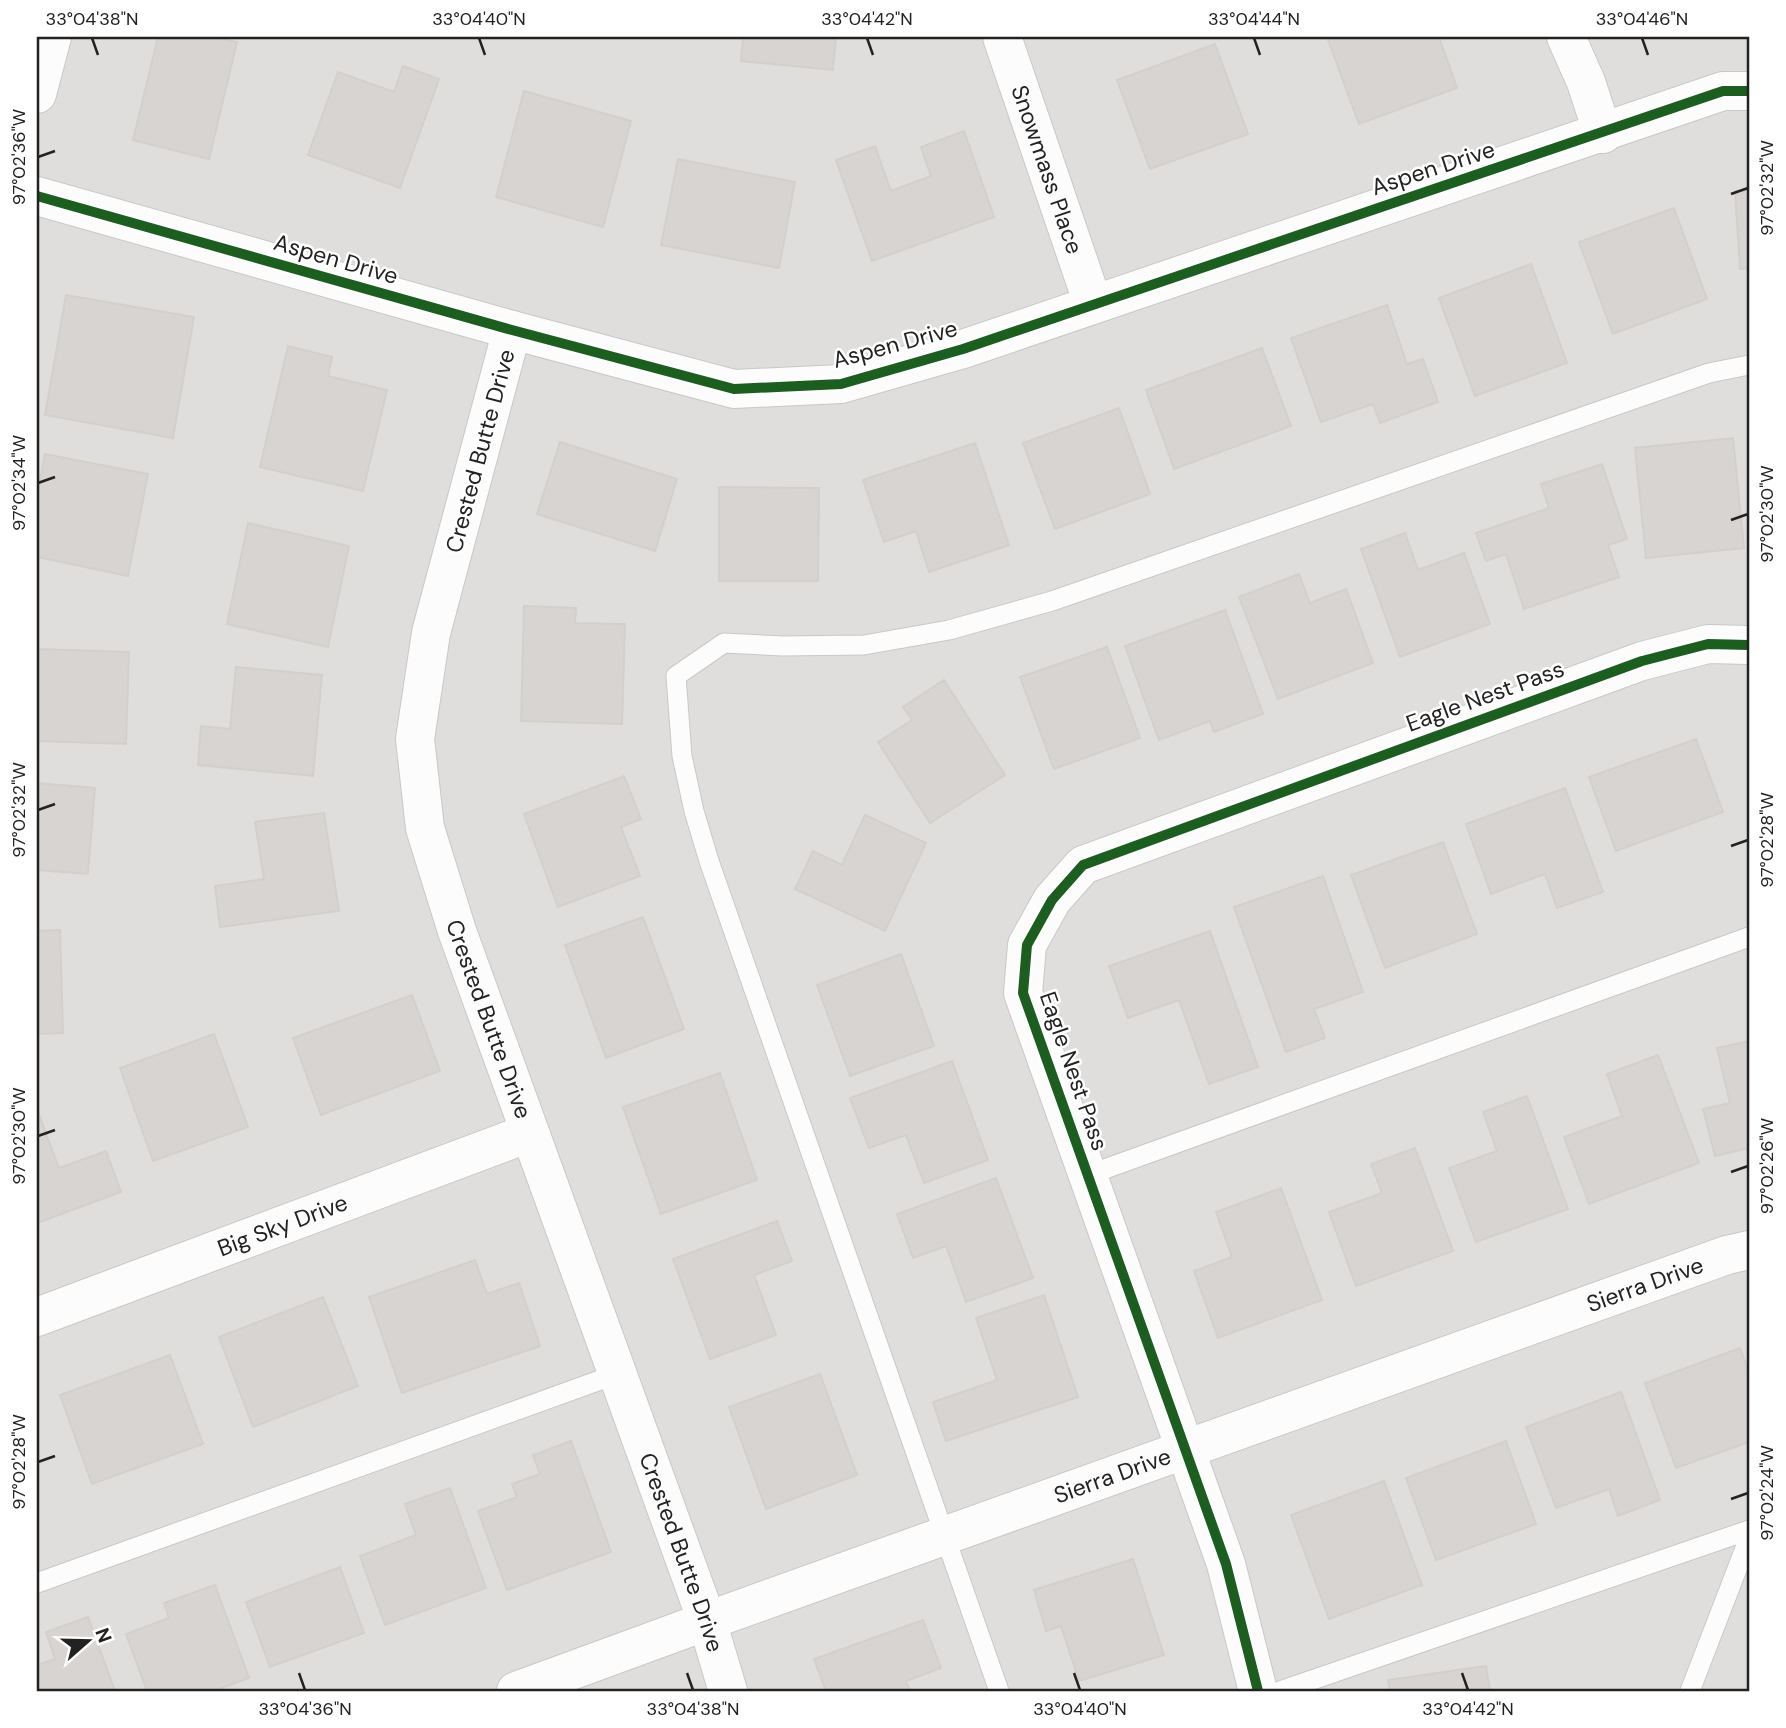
<svg xmlns="http://www.w3.org/2000/svg" width="1786" height="1728" font-family="'DM Sans',sans-serif">
	<rect width="100%" height="100%" fill="#f0eeeb"/>
	<path fill="#dfdedc" d="M 37,37 L 1749,37 L 1749,1691 L 37,1691 Z"/>
	<path fill="#d7d4d2" stroke="#d3d0cc" stroke-width="2" d="M 158,37 L 214,37 L 237,42 L 209,159 L 133,140 Z
		M 743,37 L 836,37 L 833,70 L 741,61 Z
		M 1327,37 L 1439,37 L 1457,88 L 1359,124 Z
		M 1215,44 L 1248,134 L 1150,169 L 1117,80 Z
		M 403,66 L 439,79 L 400,188 L 308,155 L 338,72 L 394,92 Z
		M 524,91 L 631,121 L 603,227 L 496,197 Z
		M 964,131 L 994,217 L 872,261 L 836,160 L 875,146 L 891,191 L 931,176 L 921,147 Z
		M 678,159 L 795,182 L 779,268 L 661,245 Z
		M 1749,190 L 1749,268 L 1740,269 L 1735,191 Z
		M 1674,208 L 1707,299 L 1613,334 L 1579,242 Z
		M 1531,264 L 1567,363 L 1475,396 L 1439,298 Z
		M 66,295 L 194,317 L 173,438 L 45,415 Z
		M 1387,305 L 1407,364 L 1423,359 L 1438,402 L 1380,423 L 1373,404 L 1321,422 L 1291,338 Z
		M 288,346 L 332,357 L 328,376 L 387,390 L 363,491 L 260,467 Z
		M 1262,348 L 1291,426 L 1174,469 L 1146,390 Z
		M 1119,408 L 1150,494 L 1055,529 L 1023,443 Z
		M 1733,438 L 1744,548 L 1646,558 L 1635,448 Z
		M 560,442 L 677,479 L 655,551 L 537,514 Z
		M 975,443 L 1009,545 L 929,572 L 916,531 L 884,542 L 863,480 Z
		M 45,454 L 148,474 L 128,576 L 37,557 L 37,497 Z
		M 1602,464 L 1627,539 L 1608,545 L 1619,577 L 1524,609 L 1506,554 L 1486,561 L 1476,533 L 1549,508 L 1541,484 Z
		M 719,487 L 819,488 L 818,581 L 719,581 Z
		M 248,523 L 349,546 L 328,647 L 227,624 Z
		M 1405,533 L 1418,570 L 1464,553 L 1490,624 L 1400,657 L 1361,549 Z
		M 1299,574 L 1310,603 L 1346,589 L 1373,663 L 1278,699 L 1239,597 Z
		M 524,606 L 576,608 L 575,623 L 625,624 L 622,724 L 521,721 Z
		M 1225,610 L 1263,714 L 1214,732 L 1210,721 L 1159,740 L 1125,646 Z
		M 1107,647 L 1140,738 L 1054,769 L 1020,677 Z
		M 37,649 L 129,652 L 126,744 L 37,741 Z
		M 236,667 L 322,675 L 313,776 L 198,765 L 201,726 L 230,729 Z
		M 944,680 L 1005,775 L 930,823 L 878,742 L 912,720 L 903,707 Z
		M 1696,739 L 1723,812 L 1616,851 L 1589,777 Z
		M 624,776 L 641,819 L 621,827 L 640,876 L 558,907 L 524,814 Z
		M 37,783 L 95,788 L 88,874 L 37,870 Z
		M 1565,788 L 1603,892 L 1557,908 L 1545,874 L 1491,894 L 1466,824 Z
		M 324,813 L 339,911 L 220,927 L 215,886 L 264,879 L 255,822 Z
		M 865,815 L 926,843 L 885,931 L 795,889 L 813,851 L 842,865 Z
		M 1443,842 L 1477,934 L 1385,968 L 1351,875 Z
		M 1323,876 L 1363,992 L 1314,1009 L 1325,1038 L 1286,1052 L 1234,907 Z
		M 643,917 L 684,1029 L 606,1058 L 565,945 Z
		M 60,930 L 63,1033 L 37,1034 L 37,931 Z
		M 1210,931 L 1258,1067 L 1209,1084 L 1179,1000 L 1128,1018 L 1109,966 Z
		M 901,954 L 934,1046 L 850,1076 L 817,985 Z
		M 412,995 L 440,1071 L 321,1115 L 293,1038 Z
		M 214,1034 L 248,1127 L 153,1161 L 120,1068 Z
		M 1749,1041 L 1749,1148 L 1715,1156 L 1703,1109 L 1730,1103 L 1717,1048 Z
		M 1658,1055 L 1699,1163 L 1589,1204 L 1564,1137 L 1622,1116 L 1607,1074 Z
		M 952,1061 L 988,1160 L 924,1183 L 906,1135 L 869,1148 L 850,1098 Z
		M 720,1073 L 757,1180 L 661,1214 L 623,1107 Z
		M 1527,1096 L 1568,1209 L 1476,1242 L 1449,1168 L 1497,1151 L 1483,1112 Z
		M 38,1112 L 59,1168 L 106,1151 L 121,1192 L 37,1223 Z
		M 1415,1148 L 1453,1251 L 1356,1286 L 1329,1212 L 1382,1193 L 1371,1164 Z
		M 996,1178 L 1033,1278 L 966,1302 L 946,1246 L 913,1258 L 897,1214 Z
		M 1281,1188 L 1322,1300 L 1218,1338 L 1194,1271 L 1232,1257 L 1216,1212 Z
		M 777,1221 L 792,1261 L 754,1275 L 776,1335 L 710,1359 L 673,1259 Z
		M 475,1260 L 487,1294 L 519,1283 L 540,1346 L 402,1393 L 369,1297 Z
		M 1044,1295 L 1078,1397 L 946,1441 L 933,1402 L 997,1380 L 976,1318 Z
		M 323,1297 L 358,1386 L 253,1427 L 219,1337 Z
		M 1740,1348 L 1749,1373 L 1749,1442 L 1676,1468 L 1645,1383 Z
		M 170,1355 L 203,1444 L 92,1484 L 60,1395 Z
		M 820,1374 L 857,1475 L 766,1509 L 729,1407 Z
		M 1621,1392 L 1660,1500 L 1618,1516 L 1609,1489 L 1556,1508 L 1526,1427 Z
		M 571,1441 L 611,1552 L 507,1590 L 478,1511 L 517,1497 L 512,1484 L 540,1474 L 533,1455 Z
		M 1506,1441 L 1536,1524 L 1436,1560 L 1406,1478 Z
		M 1384,1481 L 1422,1585 L 1329,1619 L 1291,1515 Z
		M 450,1488 L 486,1588 L 385,1625 L 360,1556 L 416,1535 L 405,1504 Z
		M 1133,1559 L 1164,1655 L 1079,1681 L 1061,1626 L 1046,1631 L 1034,1590 Z
		M 340,1567 L 364,1633 L 270,1667 L 246,1602 Z
		M 215,1585 L 249,1678 L 213,1691 L 147,1691 L 126,1634 L 169,1618 L 164,1603 Z
		M 88,1617 L 115,1691 L 37,1691 L 37,1665 L 55,1659 L 46,1632 Z
		M 923,1620 L 941,1668 L 906,1681 L 910,1691 L 826,1691 L 814,1659 Z
		M 1486,1666 L 1490,1691 L 1390,1691 L 1388,1680 Z"/>
	<g fill="none" stroke-linecap="round" stroke-linejoin="round">
		<defs>
			<path id="lane" d="M 1088,1175 L 1749,937
				M 37,1583 L 617,1374
				M 999,1691 L 709,861 L 694,811 L 682,756 L 676,676 L 724,643 L 783,646 L 864,645 L 949,630 L 1052,601 L 1709,373 L 1749,365
				M 1280,1691 L 1749,1530
				M 1690,1691 L 1749,1538"/>
			<g id="street">
				<path id="s1" d="M 1002,37 L 1093,304"/>
				<path d="M 1566,37 L 1586,82 L 1603,134"/>
				<path d="M 37,94 L 52,37"/>
				<path d="M 37,196 L 512,330 L 734,389 L 841,384 L 963,349 L 1723,91 L 1749,91"/>
				<path id="s2" d="M 512,330 L 431,633 L 415,739 L 425,828 L 457,931 L 707,1621 L 728,1691"/>
				<path id="s3" d="M 37,1317 L 529,1133"/>
				<path id="s4" d="M 516,1691 L 707,1621 L 1727,1255 L 1749,1250"/>
				<path d="M 1258,1691 L 1226,1564 L 1023,993 L 1027,945 L 1052,900 L 1083,865 L 1642,661 L 1708,644 L 1749,645"/>
			</g>
		</defs>
		<use href="#lane" stroke="#c9c8c7" stroke-width="21"/>
		<use href="#street" stroke="#c9c8c7" stroke-width="40"/>
		<use href="#lane" stroke="#fdfcfc" stroke-width="19"/>
		<use href="#street" stroke="#fdfcfc" stroke-width="38"/>
		<defs>
			<path id="cycleway" d="M 37,196 L 512,330 L 734,389 L 841,384 L 963,349 L 1723,91 L 1749,91
				M 1258,1691 L 1226,1564 L 1023,993 L 1027,945 L 1052,900 L 1083,865 L 1642,661 L 1708,644 L 1749,645"/>
		</defs>
		<use href="#cycleway" stroke="#fff" stroke-width="15"/>
		<use href="#cycleway" stroke="#1b5e20" stroke-width="10"/>
	</g>
	<path fill="none" stroke="#222" stroke-width="2.5" d="M 92,38 L 98,55M 479,38 L 485,55M 867,38 L 873,55M 1254,38 L 1260,55M 1642,38 L 1648,55M 38,157 L 55,151M 1731,194 L 1748,188M 38,483 L 55,477M 1731,520 L 1748,514M 38,810 L 55,804M 1731,846 L 1748,840M 38,1136 L 55,1130M 1731,1172 L 1748,1166M 38,1462 L 55,1456M 1731,1499 L 1748,1493M 299,1673 L 305,1690M 687,1673 L 693,1690M 1074,1673 L 1080,1690M 1462,1673 L 1468,1690"/>
	<g text-anchor="middle" dominant-baseline="central" stroke-width="5" stroke-linejoin="round" paint-order="stroke">
		<g font-size="23" fill="#222" stroke="#fff">
			<text transform="translate(1433 168) rotate(-18)">Aspen Drive</text>
			<text stroke="none"><textPath href="#s1" startOffset="140">Snowmass Place</textPath></text>
			<text transform="translate(336 259) rotate(16)">Aspen Drive</text>
			<text transform="translate(895 344) rotate(-15)">Aspen Drive</text>
			<text transform="translate(480 451) rotate(-75)">Crested Butte Drive</text>
			<text transform="translate(1485 696) rotate(-20)">Eagle Nest Pass</text>
			<text stroke="none"><textPath href="#s2" startOffset="712">Crested Butte Drive</textPath></text>
			<text transform="translate(1074 1071) rotate(71)">Eagle Nest Pass</text>
			<text stroke="none"><textPath href="#s3" startOffset="262">Big Sky Drive</textPath></text>
			<text stroke="none"><textPath href="#s4" startOffset="1200">Sierra Drive</textPath></text>
			<text stroke="none"><textPath href="#s4" startOffset="634">Sierra Drive</textPath></text>
			<text stroke="none"><textPath href="#s2" startOffset="1279">Crested Butte Drive</textPath></text>
		</g>
	</g>
	<rect width="1786" height="1728" fill="none" stroke="#ffffff" stroke-width="77"/>
	<g transform="translate(88 1641) rotate(70)" stroke="#ffffff" stroke-width="5" paint-order="stroke">
	<path d="M0-5L12 26L0 18L-12 26Z" fill="#222222"/>
	<text y="-10" font-size="19" font-weight="bold" text-anchor="middle" fill="#222222">N</text>
	</g>
	<rect x="38" y="38" width="1710" height="1652" fill="none" stroke="#222" stroke-width="2.5"/>
	<g font-size="18" text-anchor="middle" fill="#222">
		<text x="92" y="25">33°04'38"N</text>
		<text x="479" y="25">33°04'40"N</text>
		<text x="867" y="25">33°04'42"N</text>
		<text x="1254" y="25">33°04'44"N</text>
		<text x="1642" y="25">33°04'46"N</text>
		<text transform="translate(19 157) rotate(-90)" y="6">97°02'36"W</text>
		<text transform="translate(1767 188) rotate(-90)" y="6">97°02'32"W</text>
		<text transform="translate(19 483) rotate(-90)" y="6">97°02'34"W</text>
		<text transform="translate(1767 514) rotate(-90)" y="6">97°02'30"W</text>
		<text transform="translate(19 810) rotate(-90)" y="6">97°02'32"W</text>
		<text transform="translate(1767 840) rotate(-90)" y="6">97°02'28"W</text>
		<text transform="translate(19 1136) rotate(-90)" y="6">97°02'30"W</text>
		<text transform="translate(1767 1166) rotate(-90)" y="6">97°02'26"W</text>
		<text transform="translate(19 1462) rotate(-90)" y="6">97°02'28"W</text>
		<text transform="translate(1767 1493) rotate(-90)" y="6">97°02'24"W</text>
		<text x="305" y="1715">33°04'36"N</text>
		<text x="693" y="1715">33°04'38"N</text>
		<text x="1080" y="1715">33°04'40"N</text>
		<text x="1468" y="1715">33°04'42"N</text>
	</g>
</svg>
